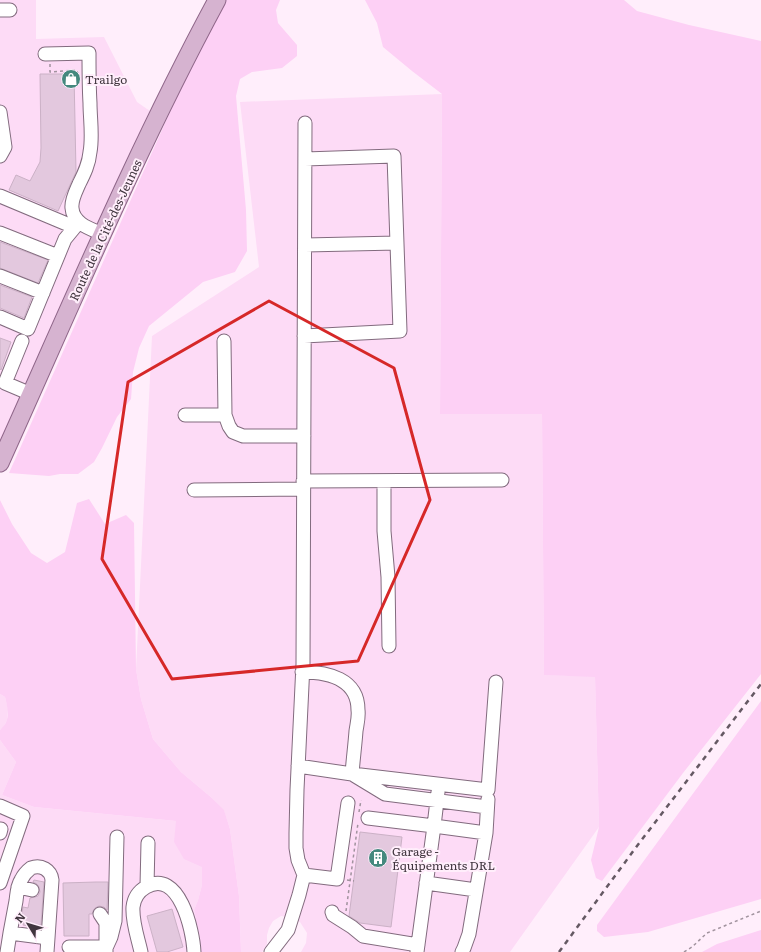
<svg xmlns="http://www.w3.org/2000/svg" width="761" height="952" font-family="Literata,serif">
	<rect width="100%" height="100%" fill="#ffeefb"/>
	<path fill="#fddbf6" d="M 0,0 L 36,0 L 36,39 L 104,37 L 137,102 L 147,109 L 151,111 L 0,445 Z
		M 442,94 L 440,414 L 542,414 L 544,675 L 595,676 L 599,827 L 510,952 L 301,952 L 306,943 L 307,933 L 300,922 L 288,917 L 281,916 L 273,921 L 269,928 L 267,935 L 267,944 L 262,952 L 241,952 L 239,896 L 230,829 L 224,811 L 212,798 L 181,772 L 153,739 L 141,699 L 136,669 L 152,336 L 259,267 L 240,102 Z
		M 0,694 L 5,697 L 8,709 L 7,720 L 3,728 L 0,730 Z
		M 0,740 L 16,762 L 2,795 L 34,807 L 176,821 L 202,867 L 202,885 L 198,900 L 194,910 L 200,938 L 199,952 L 0,952 Z"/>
	<path fill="#fdd0f5" d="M 226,0 L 280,0 L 276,10 L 278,23 L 297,45 L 297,56 L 282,68 L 252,72 L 240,79 L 236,96 L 246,210 L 247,251 L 235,272 L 203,282 L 149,326 L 139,348 L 133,372 L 131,399 L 117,417 L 102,448 L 94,462 L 78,474 L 60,474 L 49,476 L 9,473 L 174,103 Z
		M 365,0 L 624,0 L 637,11 L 689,25 L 761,41 L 761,674 L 683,773 L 602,881 L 596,878 L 591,860 L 599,827 L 595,677 L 544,675 L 542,414 L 440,414 L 442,94 L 412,71 L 383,47 L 377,23 Z
		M 89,499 L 105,524 L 126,515 L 134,523 L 136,669 L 141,699 L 153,739 L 181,772 L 212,798 L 224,810 L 230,829 L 239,896 L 241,952 L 199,952 L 200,938 L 194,910 L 198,900 L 202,885 L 202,867 L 184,859 L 174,842 L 176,821 L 34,807 L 2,795 L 16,762 L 0,740 L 0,730 C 11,721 8,709 5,697 L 0,694 L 0,500 L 12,524 L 31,553 L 47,563 L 65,552 L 77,503 Z
		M 761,701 L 761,899 L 648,932 L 604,937 L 597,931 L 597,925 L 678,814 Z
		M 761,930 L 761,952 L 702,952 L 717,944 Z"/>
	<path fill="#e3c8de" stroke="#cbb1c6" d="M 40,74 L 74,74 L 76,172 L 58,211 L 9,190 L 16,175 L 30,181 L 40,162 L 41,148 Z
		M 0,242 L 48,260 L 38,283 L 0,268 Z
		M 0,285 L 32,297 L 24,318 L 0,308 Z
		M 0,338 L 11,342 L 1,370 L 0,369 Z
		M 360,832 L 402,837 L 391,927 L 360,923 L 349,916 Z
		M 34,880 L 44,882 L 41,925 L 35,924 L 34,927 L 23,925 L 24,919 L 21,919 L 23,907 L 28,908 L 30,898 L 35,897 L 38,896 L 40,892 L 39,887 L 37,884 L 33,882 Z
		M 96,882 L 108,882 L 107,910 L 104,907 L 99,906 L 95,908 L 93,911 L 92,914 L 89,914 L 89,936 L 64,936 L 63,883 Z
		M 172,909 L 183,947 L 167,952 L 157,952 L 147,916 Z"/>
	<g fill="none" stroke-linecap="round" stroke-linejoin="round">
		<defs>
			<path id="minor" d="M 0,10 L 10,10
				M 45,54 L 89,53 C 89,70 89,87 90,103 C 90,119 93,136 90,152 C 89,164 84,174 79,184 C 76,191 71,200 72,208 C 73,224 91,229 103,234
				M 0,112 L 5,147 L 0,156
				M 0,196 L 74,227
				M 0,233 L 58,256
				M 305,245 L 397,243
				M 0,276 L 43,293
				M 0,317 L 28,329 L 65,239 L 79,222
				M 304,336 L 400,331 L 394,156 L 305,159
				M 22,341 L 5,383 L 31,394
				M 224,341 L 225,415
				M 185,415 L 225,415 L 229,426 L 233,432 L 243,436 L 304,436
				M 303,481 L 502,480
				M 384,481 L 384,531 L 388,577 L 389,646
				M 194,490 L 303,489
				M 302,672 C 328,672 358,679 358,710 C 359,717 357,724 356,731 C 355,745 353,760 352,774 L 385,794 L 487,807
				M 298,766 L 352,774 L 488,790 L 496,682
				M 438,792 L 434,826 L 486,833
				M 0,806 L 23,816 L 0,883
				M 368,818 L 434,826 L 417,952
				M 0,829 L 1,829 L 0,833
				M 304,875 L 298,860 L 296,848 L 296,833 L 297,790 L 303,664 L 305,123
				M 426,883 L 476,890
				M 147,886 L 148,843
				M 18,887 L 32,890
				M 332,912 L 333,915 L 352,927 L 363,936 L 418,945
				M 100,914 L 106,923 L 106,940
				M 10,933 C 12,922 14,912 16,901 C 17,894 17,886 21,880 C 23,876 27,871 31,868 C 41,864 51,870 52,880 L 48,938
				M 69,947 L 102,947 L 106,948 L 106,952
				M 106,948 L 111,937 L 115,921 L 117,837
				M 7,952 L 10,933 L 48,938 L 47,952
				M 141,952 C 138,938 132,922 133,907 C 134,898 139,891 146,887 C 179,868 193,930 194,952
				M 271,952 L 288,930 L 299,895 L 304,875 L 337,879 L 348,803
				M 462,952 L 464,948 L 469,934 L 486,833 L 488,799"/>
			<path id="major" d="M 0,463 C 70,308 136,150 217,0"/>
		</defs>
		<use href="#minor" stroke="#826b7e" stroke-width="15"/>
		<use href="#major" stroke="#8f6689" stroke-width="19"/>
		<path stroke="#a1939e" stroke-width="1.5" stroke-dasharray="3 3" stroke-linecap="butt" d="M 50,64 L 50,72 L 77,70 L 77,86
			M 359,812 L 361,800
			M 347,880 L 354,881
			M 346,911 L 358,823
			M 684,952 L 692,947 L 707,933 L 761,911"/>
		<use href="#minor" stroke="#fff" stroke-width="13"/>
		<use href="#major" stroke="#d6b3d0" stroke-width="17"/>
		<path stroke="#655963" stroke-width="2.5" stroke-dasharray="5 5" stroke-linecap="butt" d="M 559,952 L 637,846 L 761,684"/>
	</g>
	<path fill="none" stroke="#d62828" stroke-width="3" stroke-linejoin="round" d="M 269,301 L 394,368 L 430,500 L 358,661 L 172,679 L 102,559 L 128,382 Z"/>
	<defs>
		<symbol id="shop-disc" viewBox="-11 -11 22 22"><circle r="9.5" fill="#44897e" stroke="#ffeefb"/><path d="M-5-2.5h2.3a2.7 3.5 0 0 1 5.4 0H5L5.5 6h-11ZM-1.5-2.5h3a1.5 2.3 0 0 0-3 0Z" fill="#fff"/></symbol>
		<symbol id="building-disc" viewBox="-11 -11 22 22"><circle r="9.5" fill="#44897e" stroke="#ffeefb"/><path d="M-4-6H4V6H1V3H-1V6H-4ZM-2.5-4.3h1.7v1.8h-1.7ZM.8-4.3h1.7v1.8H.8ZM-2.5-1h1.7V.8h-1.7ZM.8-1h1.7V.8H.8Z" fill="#fff"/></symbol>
	</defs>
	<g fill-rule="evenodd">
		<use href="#shop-disc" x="60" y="68" width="22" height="22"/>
		<use href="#building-disc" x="367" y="847" width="22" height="22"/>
	</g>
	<g text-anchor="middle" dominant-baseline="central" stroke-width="4" stroke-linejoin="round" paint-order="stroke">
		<g font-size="12" fill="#40353e" stroke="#ffeefb" text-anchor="start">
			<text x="85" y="79">Trailgo</text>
			<text x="392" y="851">Garage -<tspan x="392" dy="14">Équipements DRL</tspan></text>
		</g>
		<g font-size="12" fill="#40353e" stroke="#ffeefb">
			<text transform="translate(105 230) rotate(-65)">Route de la Cité-des-Jeunes</text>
		</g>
	</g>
	<g transform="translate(28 924) rotate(308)" stroke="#ffeefb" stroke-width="3" paint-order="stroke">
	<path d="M0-3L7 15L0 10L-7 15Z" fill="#40353e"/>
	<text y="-6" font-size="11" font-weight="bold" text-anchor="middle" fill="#40353e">N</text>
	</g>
</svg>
